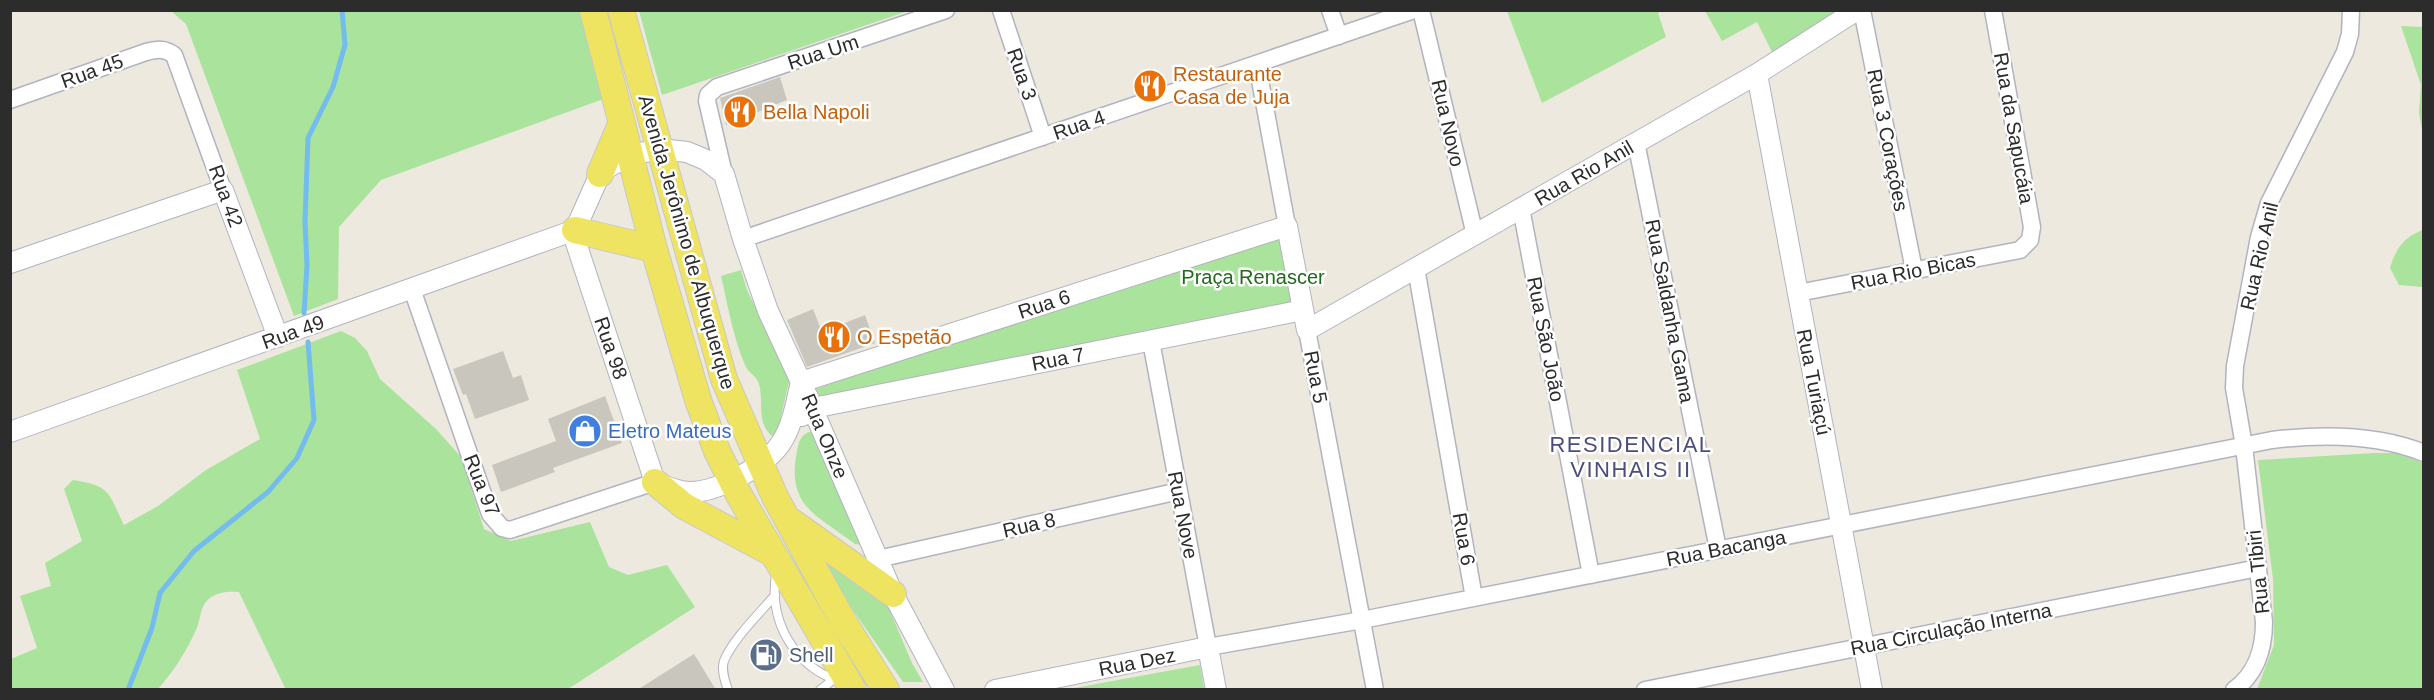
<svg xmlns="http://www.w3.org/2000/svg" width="2434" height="700" font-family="Helvetica,sans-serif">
	<rect width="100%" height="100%" fill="#ede9df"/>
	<path fill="#aae39c" d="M 171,11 L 583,11 L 606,98 L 381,180 L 339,227 L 338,299 L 294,316 L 186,24 Z
		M 639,11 L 639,10 L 908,11 L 662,95 Z
		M 1507,11 L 1662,11 L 1658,13 L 1666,37 L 1542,103 Z
		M 1705,11 L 1840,11 L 1774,56 L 1757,22 L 1722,41 Z
		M 2401,26 L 2423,27 L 2423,135 L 2419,113 L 2421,85 Z
		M 2423,230 L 2423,287 L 2399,285 L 2390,268 C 2396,248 2404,237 2423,230 Z
		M 1281,231 L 1299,304 L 820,397 L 816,389 Z
		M 741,270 L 747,290 L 786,369 L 789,382 L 778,429 L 772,436 C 756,423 764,401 759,384 C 757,376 748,373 745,365 C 733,337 728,306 721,276 Z
		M 341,331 L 355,338 L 367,351 L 380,379 L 436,429 L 461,457 L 484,529 L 511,541 L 590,522 L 609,567 L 628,575 L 667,565 L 695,607 L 568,689 L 286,690 L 239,592 C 227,591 213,592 205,603 C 200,610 200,622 196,630 C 186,652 174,671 158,689 L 11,689 L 11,659 L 37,648 L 20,596 L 51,586 L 45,563 L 82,541 L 64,489 L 73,480 C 112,486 108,493 124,525 L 158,506 L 206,470 L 260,439 L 237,370 Z
		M 813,431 L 863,545 L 855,544 C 816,514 786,507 797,451 C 799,441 801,433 813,431 Z
		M 2375,453 L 2397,453 L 2423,463 L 2423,689 L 2257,689 L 2274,645 L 2273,579 L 2258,460 Z
		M 821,558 L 887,604 L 912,663 L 923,682 L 903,682 L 852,609 Z
		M 1200,665 L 1204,689 L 1069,689 Z"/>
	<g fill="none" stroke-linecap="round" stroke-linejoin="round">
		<path stroke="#74bbee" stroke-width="5" d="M 304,313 L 307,266 L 305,221 L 308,138 L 333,87 L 345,45 L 342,10
			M 128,690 L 152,628 L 160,593 L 194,551 L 268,492 L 297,458 L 314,420 L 308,342"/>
	</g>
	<path fill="#c9c7bd" d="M 780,77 L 787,100 L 726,125 L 720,98 Z
		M 813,309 L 822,332 L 865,315 L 875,343 L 807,367 L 787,320 Z
		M 503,351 L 513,378 L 521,375 L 529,400 L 475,419 L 466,394 L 463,395 L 453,369 Z
		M 605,396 L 622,443 L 553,468 L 555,472 L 501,492 L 492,465 L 556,441 L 548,419 Z
		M 694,654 L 716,690 L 637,690 Z"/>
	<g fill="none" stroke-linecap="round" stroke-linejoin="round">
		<defs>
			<path id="service" d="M 777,571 C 766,617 794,668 840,681
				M 728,690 C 725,681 721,670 724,661 C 732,640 760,613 775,595
				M 820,690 L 834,679"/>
			<path id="minor" d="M 1001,10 L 1043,137
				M 1330,10 L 1339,36
				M 1421,10 L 1475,235
				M 1862,10 L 1914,270
				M 1257,64 L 1287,226
				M 10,100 L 146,52 C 157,49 164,48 174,55 L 223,190
				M 1636,142 L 1718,549
				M 724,174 L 707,101 L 708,95 L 717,87 L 946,10
				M 1521,208 L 1591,575
				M 743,239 L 1414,10
				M 1416,268 L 1474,598
				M 412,289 L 490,514 L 502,528 L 510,530 L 655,482
				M 1798,293 L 2020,250 L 2030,240 L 2032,227 L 1993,10
				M 1307,330 L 1375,690
				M 1151,341 L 1208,647 L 1362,620 L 2272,440 C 2322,434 2377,434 2424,453
				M 878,559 L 1179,491
				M 1645,690 L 2258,568
				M 2234,690 C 2257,673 2264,649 2264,622 L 2244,446 L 2234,388 L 2235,366 L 2259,237 L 2269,203 L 2345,52 L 2350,34 L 2351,10"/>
			<path id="tertiary" d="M 1757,74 L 1872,690
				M 10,263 L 223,190 L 278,337
				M 801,382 L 1287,226 L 1307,330 L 1757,74 L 1857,10
				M 801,382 C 796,402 793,425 781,443 C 766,466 718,492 690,492 C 678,492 667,487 655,482 L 576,243 L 575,230 L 600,174 L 607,168 L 630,155 L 660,149 L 687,152 L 706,160 L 724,174 L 743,239 L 768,311 L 801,382 L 893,594 L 944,690
				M 802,416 L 813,408 L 1303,310
				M 10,432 L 575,230
				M 995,690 L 1208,647 L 1216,690"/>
			<path id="primary" d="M 593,10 L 654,249 L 698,400 L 717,451 L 739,495 L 853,690
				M 621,10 L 724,379 L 775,497 L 844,623 L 886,690
				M 600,174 L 622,122
				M 575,230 L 654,249
				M 655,482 L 684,506 L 772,553
				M 792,522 L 893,594"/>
		</defs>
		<use href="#service" stroke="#b2b3bf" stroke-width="10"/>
		<use href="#minor" stroke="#b2b3bf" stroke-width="19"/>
		<use href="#tertiary" stroke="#b2b3bf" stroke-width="22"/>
		<use href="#primary" stroke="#c8c8c8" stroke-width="28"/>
		<use href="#service" stroke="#fff" stroke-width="8"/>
		<use href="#minor" stroke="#fff" stroke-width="16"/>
		<use href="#tertiary" stroke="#fff" stroke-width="20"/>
		<use href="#primary" stroke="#efe462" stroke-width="26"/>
	</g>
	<defs>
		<symbol id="restaurant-disc" viewBox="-11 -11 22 22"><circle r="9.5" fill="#e8710a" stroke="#fff"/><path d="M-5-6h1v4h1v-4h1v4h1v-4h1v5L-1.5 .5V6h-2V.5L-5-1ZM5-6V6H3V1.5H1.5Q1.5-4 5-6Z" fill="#fff"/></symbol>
		<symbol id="shop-disc" viewBox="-11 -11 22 22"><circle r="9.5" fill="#3f7fe0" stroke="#fff"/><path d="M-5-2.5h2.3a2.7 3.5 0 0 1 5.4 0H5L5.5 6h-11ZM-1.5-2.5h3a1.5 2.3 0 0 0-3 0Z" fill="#fff"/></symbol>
		<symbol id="fuel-disc" viewBox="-11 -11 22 22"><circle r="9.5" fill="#5c6f8a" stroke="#fff"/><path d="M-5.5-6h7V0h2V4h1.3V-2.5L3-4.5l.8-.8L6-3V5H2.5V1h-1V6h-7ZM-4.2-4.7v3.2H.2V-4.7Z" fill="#fff"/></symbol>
	</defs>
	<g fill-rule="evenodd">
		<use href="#restaurant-disc" x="1131" y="67" width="38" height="38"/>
		<use href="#restaurant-disc" x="721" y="93" width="38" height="38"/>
		<use href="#restaurant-disc" x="815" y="318" width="38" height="38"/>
		<use href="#shop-disc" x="566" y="412" width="38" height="38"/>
		<use href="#fuel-disc" x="747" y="636" width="38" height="38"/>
	</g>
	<g text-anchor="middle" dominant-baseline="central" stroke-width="5" stroke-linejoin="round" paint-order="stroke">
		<g font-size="20" fill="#2c2c2c" stroke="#fff">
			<text transform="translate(823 52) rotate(-18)">Rua Um</text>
			<text transform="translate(92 71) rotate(-20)">Rua 45</text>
			<text transform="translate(1022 74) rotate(71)">Rua 3</text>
			<text transform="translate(1448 123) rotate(77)">Rua Novo</text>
			<text transform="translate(1079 125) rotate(-19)">Rua 4</text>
			<text transform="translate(2014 128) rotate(80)">Rua da Sapucáia</text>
			<text transform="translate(1888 140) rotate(79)">Rua 3 Corações</text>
			<text transform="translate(1584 173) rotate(-30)">Rua Rio Anil</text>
			<text transform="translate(226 196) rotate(70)">Rua 42</text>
			<text transform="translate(687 242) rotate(74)">Avenida Jerônimo de Albuquerque</text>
			<text transform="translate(2259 256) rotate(-77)">Rua Rio Anil</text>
			<text transform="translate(1913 271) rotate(-11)">Rua Rio Bicas</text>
			<text transform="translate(1044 304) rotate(-18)">Rua 6</text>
			<text transform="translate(1670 311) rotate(79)">Rua Saldanha Gama</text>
			<text transform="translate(293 332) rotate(-20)">Rua 49</text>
			<text transform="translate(1546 339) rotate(79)">Rua São João</text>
			<text transform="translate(611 348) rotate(71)">Rua 98</text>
			<text transform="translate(1058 359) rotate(-11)">Rua 7</text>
			<text transform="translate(1316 377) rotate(79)">Rua 5</text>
			<text transform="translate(1814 382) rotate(79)">Rua Turiaçú</text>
			<text transform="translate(825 436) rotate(67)">Rua Onze</text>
			<text transform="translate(482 485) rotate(68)">Rua 97</text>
			<text transform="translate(1183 515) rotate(79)">Rua Nove</text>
			<text transform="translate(1029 525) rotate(-13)">Rua 8</text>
			<text transform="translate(1464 539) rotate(80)">Rua 6</text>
			<text transform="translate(1726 548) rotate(-11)">Rua Bacanga</text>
			<text transform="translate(2258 572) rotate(-96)">Rua Tibiri</text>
			<text transform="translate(1951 629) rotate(-11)">Rua Circulação Interna</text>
			<text transform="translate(1137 662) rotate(-11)">Rua Dez</text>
		</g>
		<g font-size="20" fill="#c56008" stroke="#fff" text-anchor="start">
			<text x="1173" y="74">Restaurante<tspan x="1173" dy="23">Casa de Juja</tspan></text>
			<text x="763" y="112">Bella Napoli</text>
			<text x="857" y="337">O Espetão</text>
		</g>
		<g font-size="20" fill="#206a1c" stroke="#fff">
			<text x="1253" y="277">Praça Renascer</text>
		</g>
		<g font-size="20" fill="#366cbe" stroke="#fff" text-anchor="start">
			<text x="608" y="431">Eletro Mateus</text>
		</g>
		<g font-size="20" fill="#4e5e75" stroke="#fff" text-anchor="start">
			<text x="789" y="655">Shell</text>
		</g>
		<g font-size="22" letter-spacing="1.5" fill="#4c4e7d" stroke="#fff">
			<text x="1631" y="444">RESIDENCIAL<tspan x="1631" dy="25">VINHAIS II</tspan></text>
		</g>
	</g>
	<rect width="2434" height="700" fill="none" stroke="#2c2c2c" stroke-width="24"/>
</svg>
